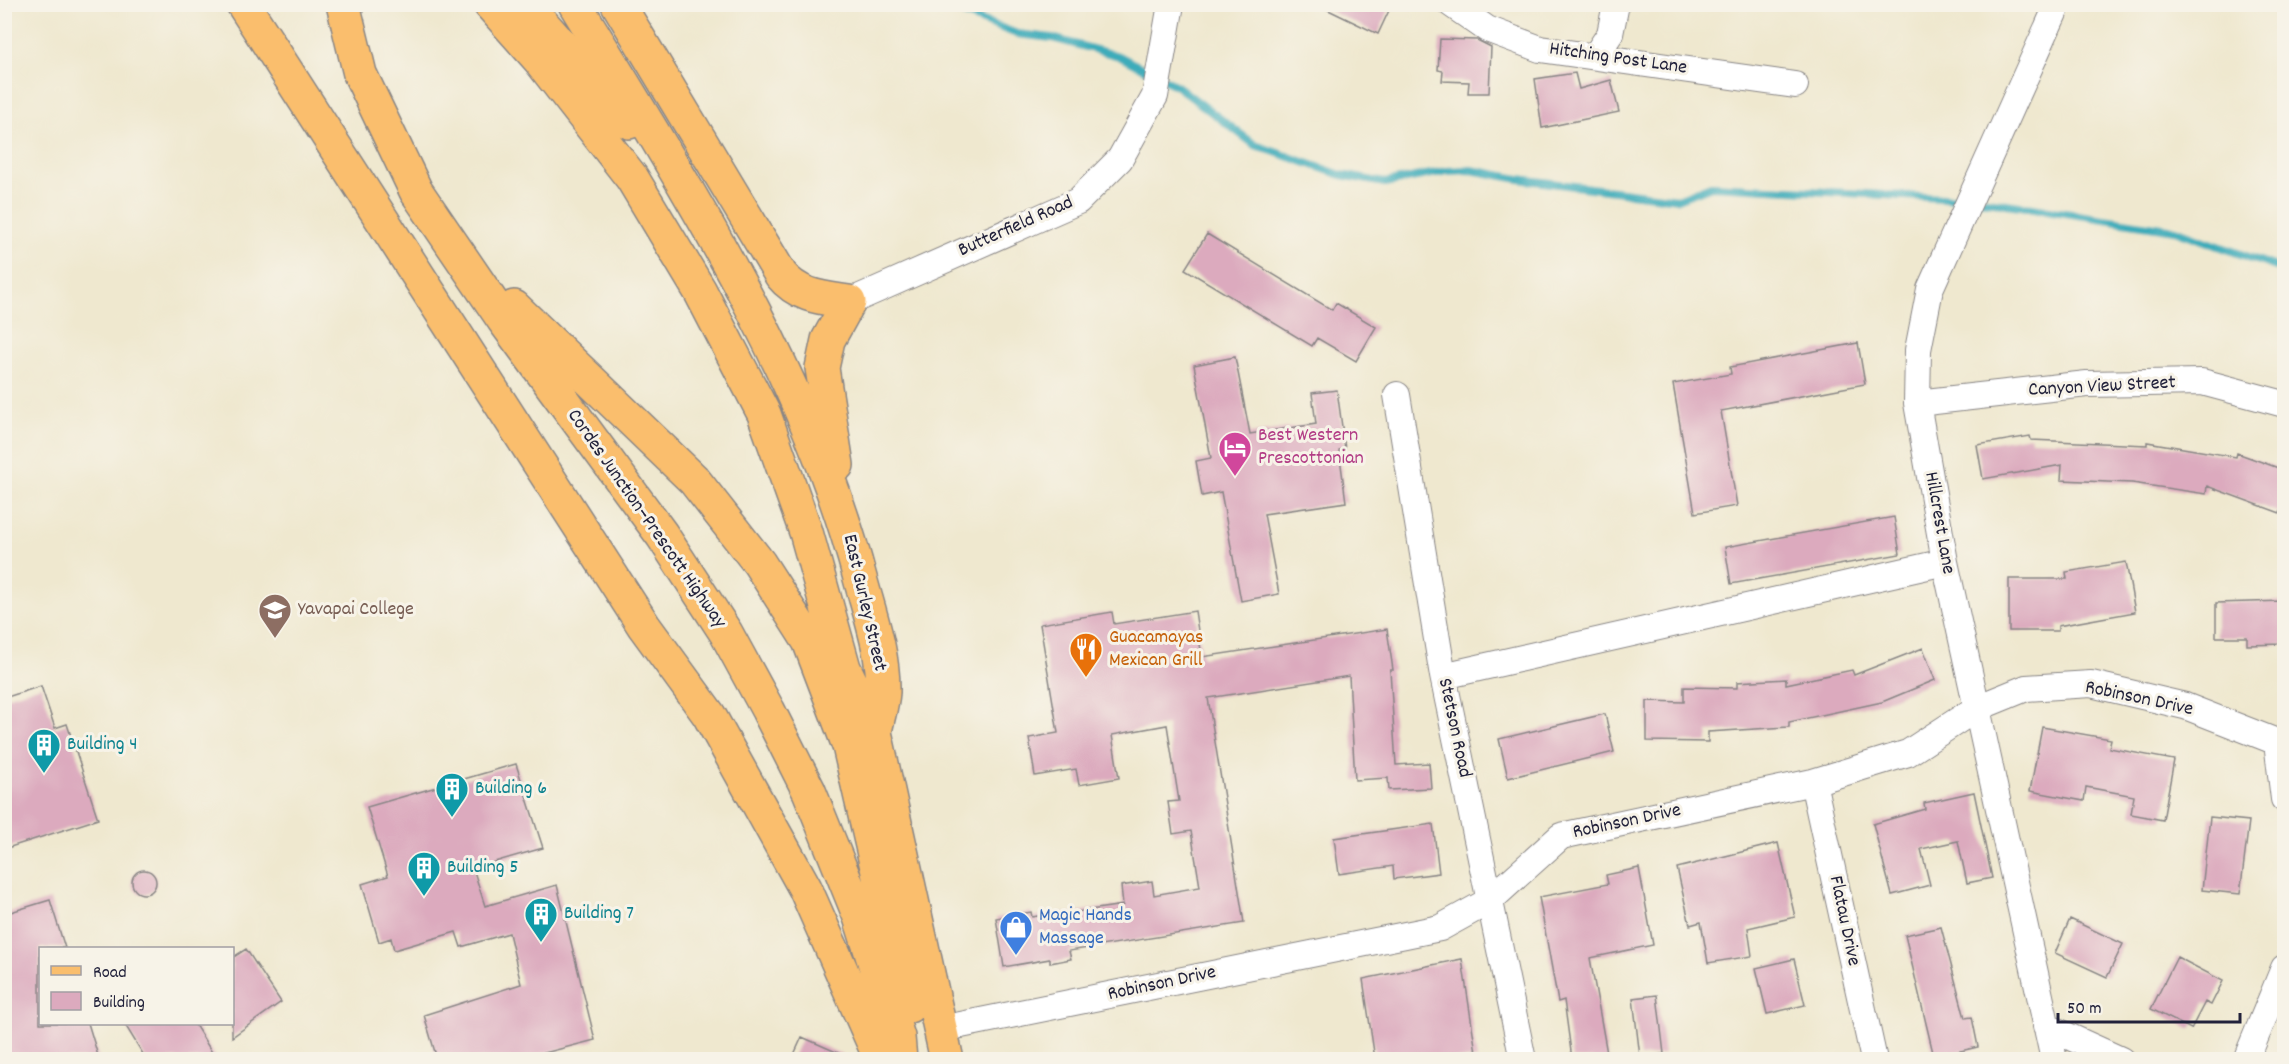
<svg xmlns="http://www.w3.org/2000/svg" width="2289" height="1064" font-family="Dekko,sans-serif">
	<rect width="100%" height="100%" fill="#f7f3e8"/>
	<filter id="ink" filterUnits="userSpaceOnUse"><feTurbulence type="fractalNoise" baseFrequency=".0167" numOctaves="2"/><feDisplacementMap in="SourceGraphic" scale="12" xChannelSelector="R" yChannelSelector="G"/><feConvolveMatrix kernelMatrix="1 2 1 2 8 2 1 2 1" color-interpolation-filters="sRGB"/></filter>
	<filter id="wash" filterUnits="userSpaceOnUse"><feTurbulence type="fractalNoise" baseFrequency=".008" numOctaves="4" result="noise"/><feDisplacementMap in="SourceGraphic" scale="24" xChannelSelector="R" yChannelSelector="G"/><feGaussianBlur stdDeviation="1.35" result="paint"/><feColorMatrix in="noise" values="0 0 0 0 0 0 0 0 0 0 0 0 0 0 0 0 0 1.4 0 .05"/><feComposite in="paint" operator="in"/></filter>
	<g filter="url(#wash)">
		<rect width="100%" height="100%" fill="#efe8cf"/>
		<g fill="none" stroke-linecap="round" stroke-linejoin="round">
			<path stroke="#3dacba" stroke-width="8" d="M 939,4 L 1017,34 L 1052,38 L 1119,56 L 1177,86 L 1255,145 L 1341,175 L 1385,183 L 1447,171 L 1471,170 L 1519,179 L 1678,199 L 1711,186 L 1981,200 L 2175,230 L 2284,270"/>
		</g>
		<g id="blocks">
			<path fill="#dcaabe" d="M 1316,4 L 1392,4 L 1378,34 Z
				M 1440,39 L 1477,40 L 1491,47 L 1489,93 L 1468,93 L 1469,82 L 1442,81 L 1443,71 L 1438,70 Z
				M 1575,73 L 1579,89 L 1611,80 L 1619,112 L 1542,128 L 1535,79 Z
				M 1207,234 L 1332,310 L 1336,303 L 1376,327 L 1356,361 L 1317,338 L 1312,346 L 1185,269 Z
				M 1858,343 L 1865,384 L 1721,411 L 1737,506 L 1695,513 L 1673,384 L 1731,374 L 1730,367 Z
				M 1235,357 L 1250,434 L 1316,424 L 1312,393 L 1337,390 L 1345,449 L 1339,450 L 1346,502 L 1264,514 L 1279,594 L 1241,601 L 1221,492 L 1202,496 L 1196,461 L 1211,458 L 1194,365 Z
				M 2030,436 L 2031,440 L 2147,445 L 2147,442 L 2236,457 L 2237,453 L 2284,470 L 2284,499 L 2280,513 L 2207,486 L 2206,494 L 2132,483 L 2061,480 L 2062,465 L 1983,479 L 1977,445 Z
				M 1894,517 L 1900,554 L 1731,584 L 1725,547 Z
				M 2126,562 L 2135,612 L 2058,626 L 2058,631 L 2009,631 L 2009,579 L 2067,579 L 2066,572 Z
				M 2284,601 L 2284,644 L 2247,645 L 2247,637 L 2216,637 L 2216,603 Z
				M 1195,611 L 1202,657 L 1387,629 L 1393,670 L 1390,670 L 1396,765 L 1429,763 L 1431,788 L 1389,790 L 1388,778 L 1355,780 L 1349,676 L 1208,698 L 1244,923 L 1069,951 L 1071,959 L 1050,963 L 1050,959 L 1004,967 L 996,918 L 1031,912 L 1032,917 L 1063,912 L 1063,914 L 1123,905 L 1121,886 L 1152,881 L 1154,895 L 1200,887 L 1191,831 L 1173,834 L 1168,802 L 1179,801 L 1167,725 L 1112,735 L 1119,778 L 1079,785 L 1076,769 L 1035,776 L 1029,738 L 1058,733 L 1040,624 L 1112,612 L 1114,624 Z
				M 1923,648 L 1935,680 L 1882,702 L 1789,722 L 1789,727 L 1708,732 L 1708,742 L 1647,741 L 1647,701 L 1684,702 L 1684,687 L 1737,688 L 1737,682 L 1786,679 L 1786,684 L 1852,670 L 1854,675 Z
				M 41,686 L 55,728 L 67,724 L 98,819 L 4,849 L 4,698 Z
				M 1605,714 L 1614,752 L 1508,778 L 1499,739 Z
				M 2042,727 L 2111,739 L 2109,748 L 2174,760 L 2163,820 L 2131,814 L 2134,796 L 2086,787 L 2084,801 L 2030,791 Z
				M 516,764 L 543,848 L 473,868 L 485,906 L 557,885 L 595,1040 L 521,1059 L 437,1059 L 424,1015 L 521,984 L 509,933 L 461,947 L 456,932 L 394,950 L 391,938 L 379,942 L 362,884 L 388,876 L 367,807 Z
				M 1974,792 L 1992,878 L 1967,883 L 1958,841 L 1921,849 L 1930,885 L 1892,895 L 1873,824 L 1925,809 L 1924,803 Z
				M 2210,817 L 2249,821 L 2240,894 L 2202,890 Z
				M 1433,824 L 1439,873 L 1394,879 L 1393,866 L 1339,874 L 1334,838 Z
				M 1778,843 L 1795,917 L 1748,928 L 1752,956 L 1708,963 L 1701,922 L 1690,925 L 1677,868 Z
				M 1639,868 L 1653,945 L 1590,958 L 1608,1059 L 1572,1059 L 1564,1000 L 1558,1002 L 1539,897 L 1608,884 L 1606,875 Z
				M132 882a12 12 0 1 1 24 0a12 12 0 1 1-24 0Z
				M 50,900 L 65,948 L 40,948 L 40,1023 L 88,1023 L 99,1059 L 4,1059 L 4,914 Z
				M 2070,919 L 2123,944 L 2107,977 L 2055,953 Z
				M 1941,927 L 1965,1018 L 1972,1017 L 1978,1047 L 1934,1057 L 1905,935 Z
				M 246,949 L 281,1002 L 232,1037 L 232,958 Z
				M 2177,957 L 2223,981 L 2211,1005 L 2205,1002 L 2191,1029 L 2151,1009 Z
				M 1462,959 L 1477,1059 L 1375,1059 L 1363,979 Z
				M 1794,959 L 1805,1005 L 1767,1014 L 1756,968 Z
				M 1657,995 L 1664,1054 L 1640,1057 L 1633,998 Z
				M 124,1023 L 194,1023 L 216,1059 L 146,1059 Z
				M 802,1037 L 852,1059 L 792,1059 Z"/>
		</g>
	</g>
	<g filter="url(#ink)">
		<use href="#blocks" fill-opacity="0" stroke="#888585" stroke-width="1.5"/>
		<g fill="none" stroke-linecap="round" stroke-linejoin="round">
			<defs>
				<path id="minor" d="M 1451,4 L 1487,29 L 1540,49 L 1795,85
					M 1596,55 L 1610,34 L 1616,4
					M 849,302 L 1078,201 L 1120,159 L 1155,96 L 1171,4
					M 1397,395 L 1443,676 L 1523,1060
					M 1917,403 L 2087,384 L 2202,382 L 2284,404
					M 1443,676 L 1945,562
					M 2277,742 L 2284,799
					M 1813,782 L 1874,1060
					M 2046,1026 L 2121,1060
					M 941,1029 L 1440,928 L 1489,901 L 1561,836 L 1813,782 L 1908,753 L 1977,708 L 2026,688 L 2091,684 L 2185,706 L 2277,742 L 2284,740
					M 2054,1060 L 1945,562 L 1917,403 L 1918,350 L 1930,289 L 2058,4
					M 2246,1060 L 2284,968"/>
				<path id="primary" d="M 243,4 L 644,626 L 709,715 L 805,888 L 881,1060
					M 343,4 L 360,74 L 416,191 L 503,319 L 662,535 L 726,633 L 768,710 L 809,791 L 860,917 L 898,1037 L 900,1060
					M 490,4 L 539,59 L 632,178 L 700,291 L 764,414 L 806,532 L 844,668 L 875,732
					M 525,4 L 629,122
					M 575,4 C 685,186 805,370 860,578 C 870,615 884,654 883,692 C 882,706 877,720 875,732 L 947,1060
					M 618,4 L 781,275 C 799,297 823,298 849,302 L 828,340 L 822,368 L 837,465
					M 514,307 L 694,480 L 759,563 L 809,641 L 849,746 L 909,1006"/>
			</defs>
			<use href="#minor" stroke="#888585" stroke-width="28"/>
			<use href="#primary" stroke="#888585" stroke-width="36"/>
			<use href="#minor" stroke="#fff" stroke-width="26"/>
			<use href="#primary" stroke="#fabe6d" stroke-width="33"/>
		</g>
	</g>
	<defs>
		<symbol id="hotel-pin" viewBox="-11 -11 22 30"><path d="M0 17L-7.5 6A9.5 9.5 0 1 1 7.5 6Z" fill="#d1479c" stroke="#f7f3e8"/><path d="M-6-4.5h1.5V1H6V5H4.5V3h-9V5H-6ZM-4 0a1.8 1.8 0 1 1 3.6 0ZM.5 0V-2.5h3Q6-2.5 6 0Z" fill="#fff"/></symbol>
		<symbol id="university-pin" viewBox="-11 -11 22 30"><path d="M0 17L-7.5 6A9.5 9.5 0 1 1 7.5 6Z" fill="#8d6e63" stroke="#f7f3e8"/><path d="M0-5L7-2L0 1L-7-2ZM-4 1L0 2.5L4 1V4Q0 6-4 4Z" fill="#fff"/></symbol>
		<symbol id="restaurant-pin" viewBox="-11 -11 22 30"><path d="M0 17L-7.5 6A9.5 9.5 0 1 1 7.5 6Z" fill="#e8710a" stroke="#f7f3e8"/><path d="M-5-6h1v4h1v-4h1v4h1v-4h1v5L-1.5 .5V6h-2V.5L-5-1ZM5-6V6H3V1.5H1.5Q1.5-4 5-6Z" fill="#fff"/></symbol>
		<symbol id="building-pin" viewBox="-11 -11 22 30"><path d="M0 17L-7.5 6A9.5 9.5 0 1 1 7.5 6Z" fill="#0f9aa8" stroke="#f7f3e8"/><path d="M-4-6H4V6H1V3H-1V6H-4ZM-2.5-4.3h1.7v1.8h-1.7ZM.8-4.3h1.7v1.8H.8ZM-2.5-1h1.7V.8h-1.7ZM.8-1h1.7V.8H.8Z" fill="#fff"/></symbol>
		<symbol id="shop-pin" viewBox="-11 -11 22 30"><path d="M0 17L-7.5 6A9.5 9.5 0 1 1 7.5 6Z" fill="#3f7fe0" stroke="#f7f3e8"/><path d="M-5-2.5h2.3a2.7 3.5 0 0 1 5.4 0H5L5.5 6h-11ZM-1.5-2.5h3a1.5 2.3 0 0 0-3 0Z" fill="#fff"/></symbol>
	</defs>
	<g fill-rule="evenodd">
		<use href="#hotel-pin" x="1216" y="429" width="38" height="52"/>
		<use href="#university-pin" x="256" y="591" width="38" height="52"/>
		<use href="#restaurant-pin" x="1067" y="630" width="38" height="52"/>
		<use href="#building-pin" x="25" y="726" width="38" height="52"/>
		<use href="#building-pin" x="433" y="770" width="38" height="52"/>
		<use href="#building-pin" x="405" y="849" width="38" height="52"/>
		<use href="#building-pin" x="522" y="895" width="38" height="52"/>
		<use href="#shop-pin" x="997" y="908" width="38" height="52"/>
	</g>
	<g text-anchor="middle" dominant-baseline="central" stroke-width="6" stroke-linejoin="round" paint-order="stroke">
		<g font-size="20" fill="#22223b" stroke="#f7f3e8">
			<text transform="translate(1618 59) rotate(8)">Hitching Post Lane</text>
			<text transform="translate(1016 227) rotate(-24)">Butterfield Road</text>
			<text transform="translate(2102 387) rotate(-3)">Canyon View Street</text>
			<text transform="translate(646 519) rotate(55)">Cordes Junction–Prescott Highway</text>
			<text transform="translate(1939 523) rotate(80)">Hillcrest Lane</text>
			<text transform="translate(864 603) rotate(77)">East Gurley Street</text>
			<text transform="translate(2139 699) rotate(12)">Robinson Drive</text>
			<text transform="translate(1454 728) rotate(78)">Stetson Road</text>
			<text transform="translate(1627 822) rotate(-12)">Robinson Drive</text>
			<text transform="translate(1844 921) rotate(78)">Flatau Drive</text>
			<text transform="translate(1162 984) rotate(-12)">Robinson Drive</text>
		</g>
		<g font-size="20" fill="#b23c85" stroke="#f7f3e8" text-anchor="start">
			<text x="1258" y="436">Best Western<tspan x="1258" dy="23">Prescottonian</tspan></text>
		</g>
		<g font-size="20" fill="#785e54" stroke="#f7f3e8" text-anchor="start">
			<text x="298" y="610">Yavapai College</text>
		</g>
		<g font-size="20" fill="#c56008" stroke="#f7f3e8" text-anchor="start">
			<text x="1109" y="638">Guacamayas<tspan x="1109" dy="23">Mexican Grill</tspan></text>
		</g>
		<g font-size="20" fill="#0d838f" stroke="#f7f3e8" text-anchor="start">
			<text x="67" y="745">Building 4</text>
			<text x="475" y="789">Building 6</text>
			<text x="447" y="868">Building 5</text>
			<text x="564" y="914">Building 7</text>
		</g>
		<g font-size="20" fill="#366cbe" stroke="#f7f3e8" text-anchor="start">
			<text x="1039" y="916">Magic Hands<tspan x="1039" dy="23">Massage</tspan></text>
		</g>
	</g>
	<rect width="2289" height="1064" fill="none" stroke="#f7f3e8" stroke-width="24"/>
	<rect x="39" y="947" width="195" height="78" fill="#f7f3e8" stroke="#a29fa3" stroke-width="1.5"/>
	<rect x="51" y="966" width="30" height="9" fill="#fabe6d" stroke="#a29fa3" stroke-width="1.5"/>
	<text x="93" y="977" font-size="18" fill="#22223b">Road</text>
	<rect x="51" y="992" width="30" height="18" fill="#dcaabe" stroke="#a29fa3" stroke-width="1.5"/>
	<text x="93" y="1007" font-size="18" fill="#22223b">Building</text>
	<path d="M2058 1013v9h182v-9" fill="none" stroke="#22223b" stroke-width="3"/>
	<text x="2067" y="1013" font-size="18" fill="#22223b" stroke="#f7f3e8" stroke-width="4.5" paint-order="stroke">50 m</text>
</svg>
